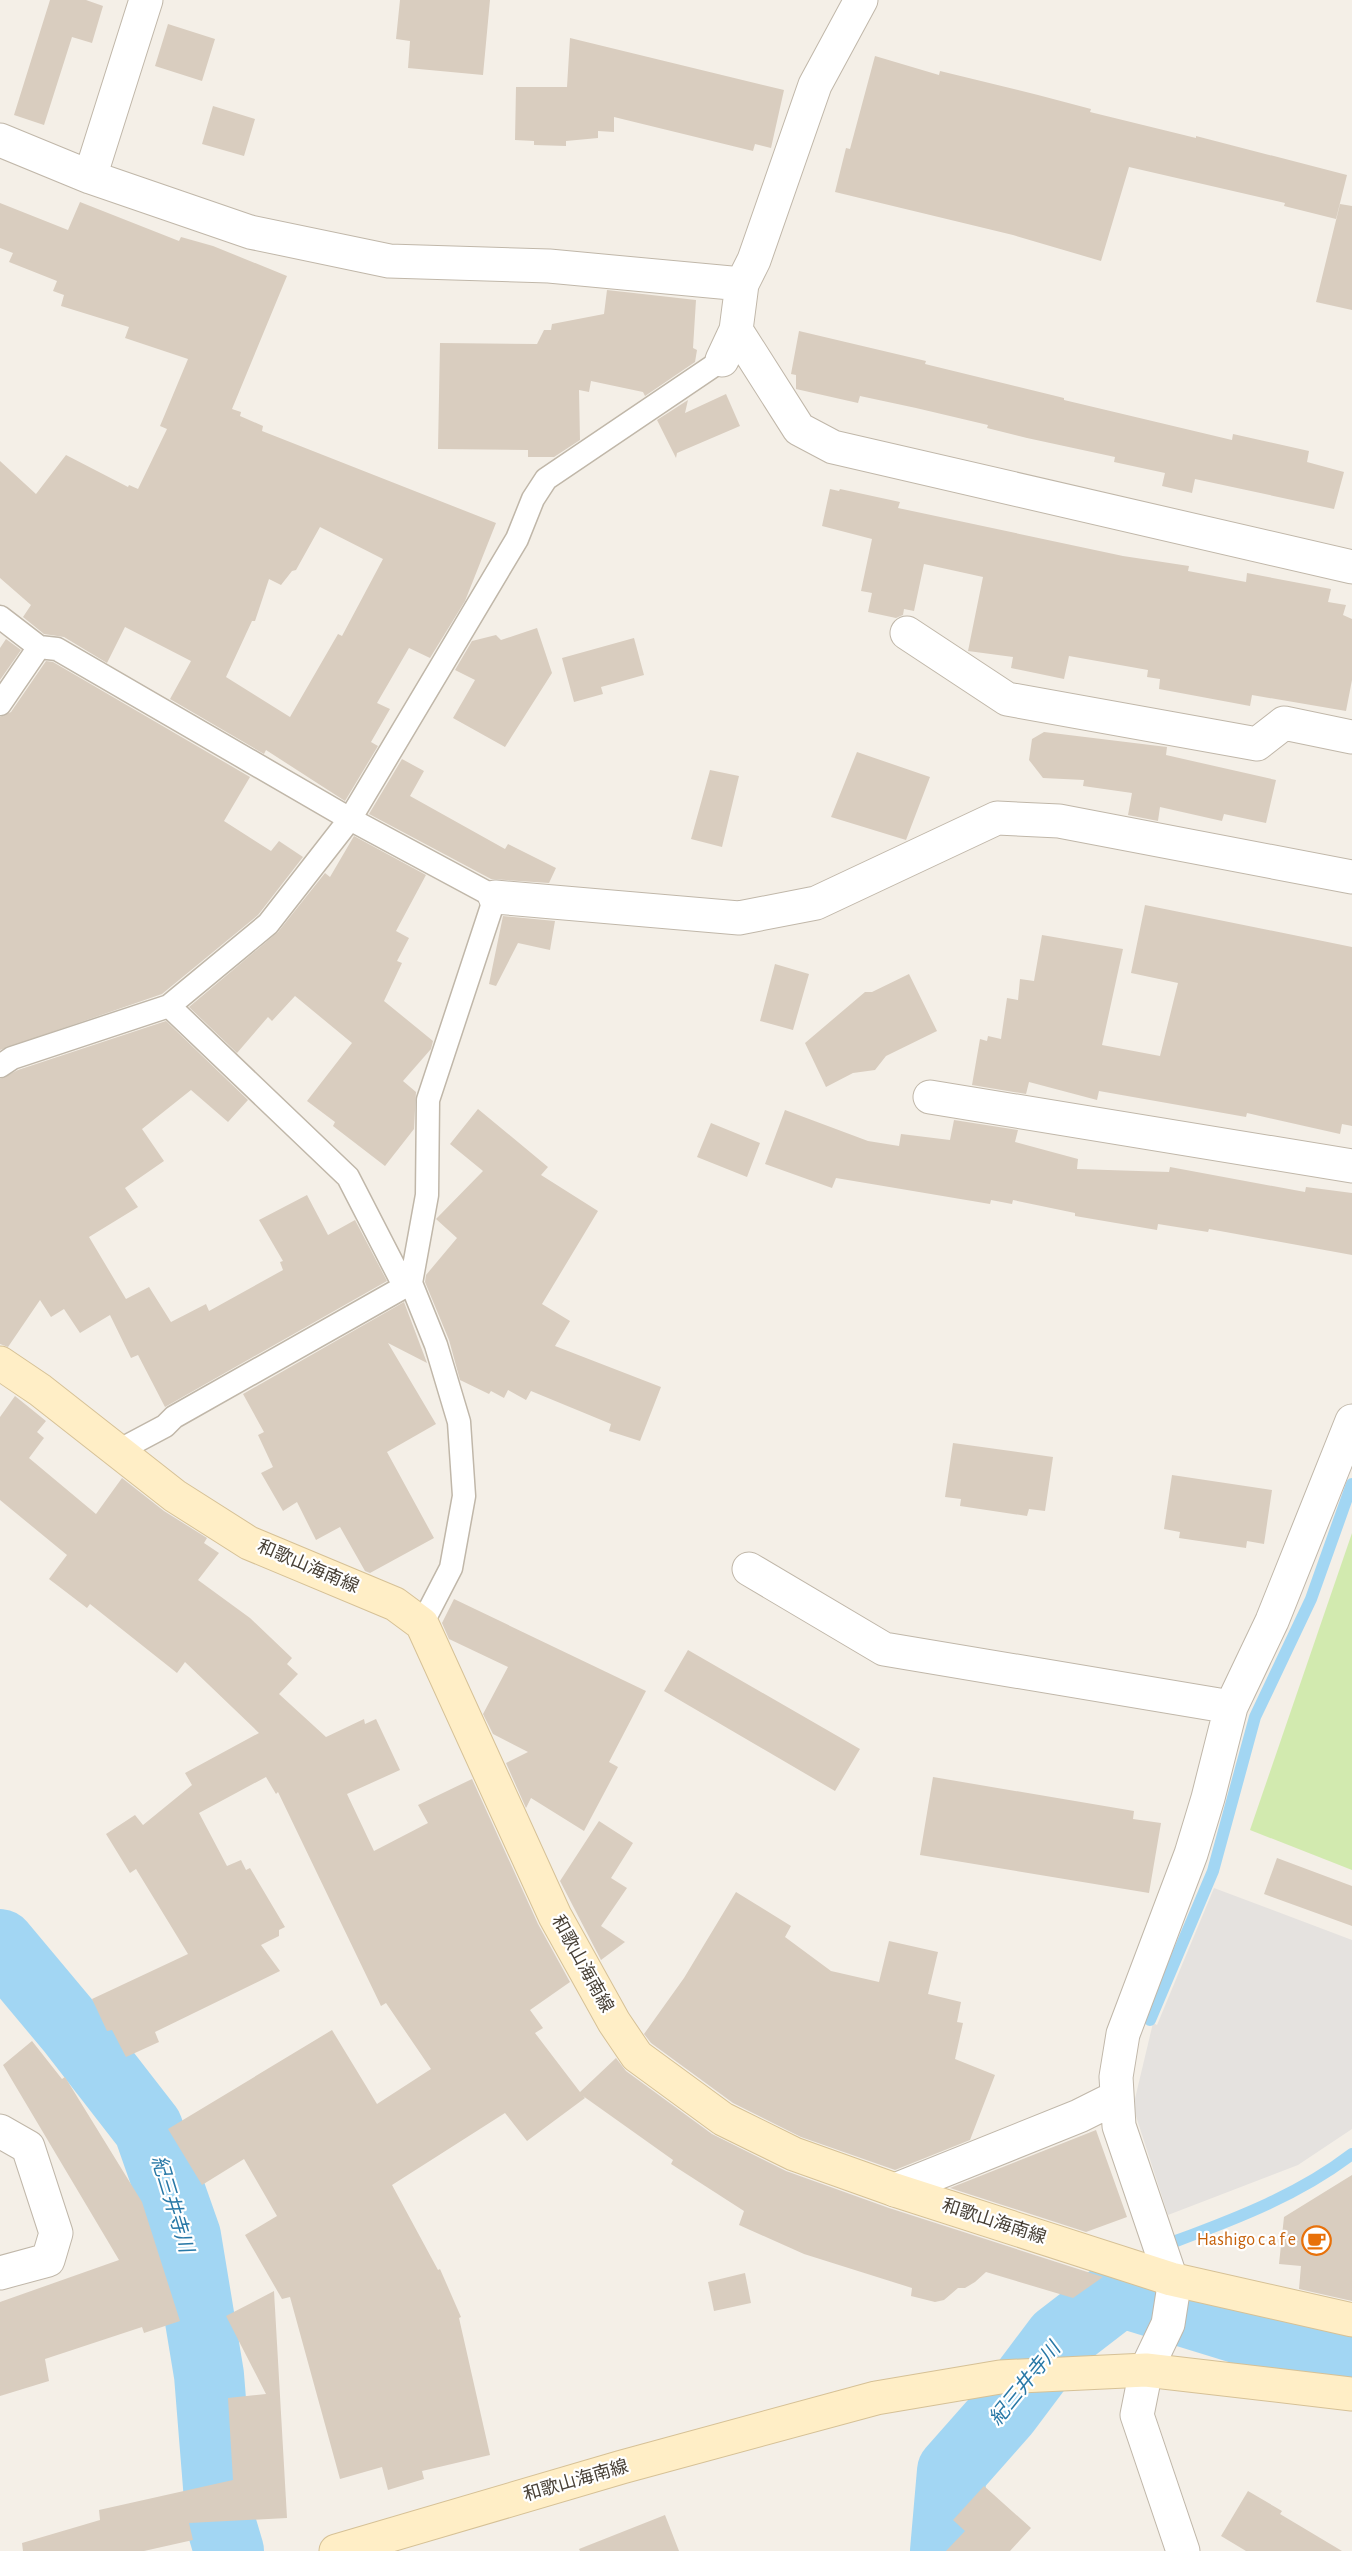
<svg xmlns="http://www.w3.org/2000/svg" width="1352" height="2551" font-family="'Alegreya Sans','Noto Sans JP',sans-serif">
	<rect width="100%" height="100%" fill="#f4efe7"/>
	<path fill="#d2eaaf" d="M 1352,1533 L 1352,1870 L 1250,1830 Z"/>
	<path fill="#e5e2df" d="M 1214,1888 L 1352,1940 L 1352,2129 L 1298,2165 L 1168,2215 L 1133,2107 L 1153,2023 L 1157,2025 Z"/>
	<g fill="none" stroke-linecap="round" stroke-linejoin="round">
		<path stroke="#a2d6f3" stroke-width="12" d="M 1150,2020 L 1213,1871 L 1255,1717 L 1311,1599 L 1352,1484
			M 1176,2241 C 1238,2218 1300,2194 1352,2154
			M 1120,2292 L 1132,2279"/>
		<path stroke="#a2d6f3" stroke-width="70" d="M 0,1944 L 72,2030 L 148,2128 L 186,2236 L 209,2375 L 221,2524 L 229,2551
			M 945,2551 L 952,2471 L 1005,2411 L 1059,2339 L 1120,2292 L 1273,2339 L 1352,2352"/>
	</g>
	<path fill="#d9cdbf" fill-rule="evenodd" d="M 50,0 L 86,0 L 103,6 L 92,43 L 72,37 L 44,125 L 14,115 Z
		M 400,0 L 490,0 L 483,75 L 408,68 L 410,41 L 396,39 Z
		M 168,24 L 215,39 L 202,81 L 155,66 Z
		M 570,38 L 784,90 L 771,148 L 755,144 L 753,151 L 614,117 L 614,132 L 598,131 L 598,138 L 566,141 L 566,146 L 534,145 L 534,141 L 515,140 L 516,87 L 567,87 Z
		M 875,56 L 939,75 L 940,71 L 1038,95 L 1091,109 L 1090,112 L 1196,138 L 1196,136 L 1347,175 L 1336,219 L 1284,206 L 1285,203 L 1129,167 L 1101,261 L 1013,235 L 835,192 L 846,148 L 850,149 Z
		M 213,106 L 255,119 L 244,156 L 202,144 Z
		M 80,202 L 179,241 L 181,237 L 213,246 L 287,276 L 232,409 L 241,412 L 240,416 L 263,426 L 262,431 L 496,523 L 465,601 L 430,658 L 409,648 L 377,703 L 390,709 L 371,742 L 378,746 L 345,801 L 266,750 L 264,754 L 170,699 L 191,661 L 125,627 L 107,663 L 64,637 L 44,634 L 23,617 L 31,605 L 0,578 L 0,461 L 36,494 L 66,455 L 128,487 L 129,485 L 138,489 L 167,429 L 160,426 L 188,359 L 125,338 L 129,327 L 61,306 L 64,295 L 53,291 L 57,281 L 9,262 L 13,253 L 0,248 L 0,203 L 68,230 ZM 320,527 L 383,559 L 342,636 L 338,634 L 290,717 L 226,677 L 252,621 L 255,621 L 269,579 L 281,585 L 292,571 L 296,570 Z
		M 1340,204 L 1352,206 L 1352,310 L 1316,302 Z
		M 607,290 L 696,300 L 693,348 L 697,350 L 695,362 L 645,396 L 643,392 L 591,381 L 589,392 L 579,390 L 580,440 L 554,457 L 528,457 L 528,450 L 438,449 L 440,343 L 537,344 L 544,330 L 551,330 L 552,324 L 604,314 Z
		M 799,331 L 926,361 L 925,364 L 1064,398 L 1064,400 L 1232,440 L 1233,434 L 1309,451 L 1307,462 L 1344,472 L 1334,509 L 1195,479 L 1192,493 L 1162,486 L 1165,473 L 1114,462 L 1115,457 L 1027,438 L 987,428 L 988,425 L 916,408 L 860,396 L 858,403 L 796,389 L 796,375 L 791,374 Z
		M 726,394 L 740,426 L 677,453 L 676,458 L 657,420 L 688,400 L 685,413 Z
		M 830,489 L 839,491 L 840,489 L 900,502 L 898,508 L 1123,556 L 1189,566 L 1188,571 L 1246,582 L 1247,573 L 1331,589 L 1328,602 L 1346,605 L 1343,615 L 1352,619 L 1352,680 L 1346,711 L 1252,695 L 1250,706 L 1159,689 L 1160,679 L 1147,677 L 1148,670 L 1069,656 L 1064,679 L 1011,668 L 1013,657 L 968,651 L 983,577 L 924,564 L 914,611 L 904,609 L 903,615 L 896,618 L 868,612 L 872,593 L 861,591 L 872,539 L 822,526 Z
		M 537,628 L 552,673 L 505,747 L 453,718 L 475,680 L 455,670 L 472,641 L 496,635 L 501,640 Z
		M 634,638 L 644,675 L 601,687 L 603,694 L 574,702 L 562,658 Z
		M 6,639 L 21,650 L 0,680 L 0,648 Z
		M 46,661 L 53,662 L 250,777 L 224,821 L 271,851 L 279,841 L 303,857 L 258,915 L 162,994 L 0,1050 L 0,717 L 11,712 Z
		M 1044,732 L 1167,747 L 1166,755 L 1276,780 L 1266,823 L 1224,814 L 1222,821 L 1160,807 L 1158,821 L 1128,815 L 1132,793 L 1083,786 L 1084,780 L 1043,778 L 1029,760 L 1032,739 Z
		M 857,752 L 930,777 L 906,840 L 831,817 Z
		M 402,759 L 424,771 L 410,796 L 505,849 L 508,844 L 556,868 L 549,883 L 491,879 L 369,814 Z
		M 710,770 L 739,776 L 722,847 L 691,839 Z
		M 354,836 L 426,875 L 396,931 L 409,938 L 397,961 L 402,963 L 384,1001 L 433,1041 L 431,1049 L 403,1081 L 416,1092 L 414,1129 L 385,1166 L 333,1126 L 335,1122 L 307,1101 L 352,1043 L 295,996 L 272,1021 L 268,1017 L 237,1053 L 189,1007 L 278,932 L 325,873 L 330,877 Z
		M 1145,905 L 1352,947 L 1352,1126 L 1342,1124 L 1340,1134 L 1247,1113 L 1246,1117 L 1099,1091 L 1097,1100 L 1029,1082 L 1026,1094 L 972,1085 L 980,1039 L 987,1041 L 988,1036 L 1001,1039 L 1007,998 L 1018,1000 L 1020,979 L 1034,981 L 1042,935 L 1123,949 L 1102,1045 L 1160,1056 L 1178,983 L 1131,973 Z
		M 503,916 L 555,921 L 550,950 L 518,943 L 496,986 L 489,984 Z
		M 775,964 L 809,974 L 793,1030 L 760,1021 Z
		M 909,974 L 937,1031 L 886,1056 L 875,1070 L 853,1073 L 826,1087 L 805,1043 L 865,992 L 872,992 Z
		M 166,1021 L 248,1100 L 228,1122 L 191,1090 L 142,1129 L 164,1161 L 125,1188 L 138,1207 L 89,1237 L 126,1299 L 149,1287 L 171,1322 L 206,1304 L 209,1311 L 283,1270 L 280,1262 L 283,1261 L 259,1220 L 307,1195 L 328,1235 L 355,1220 L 387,1281 L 165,1407 L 138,1355 L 131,1358 L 110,1315 L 80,1333 L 64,1309 L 51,1317 L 40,1300 L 8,1347 L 0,1344 L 0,1079 L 18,1070 Z
		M 478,1109 L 548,1167 L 541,1175 L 598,1211 L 542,1304 L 570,1321 L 555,1346 L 661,1387 L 640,1441 L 609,1431 L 611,1424 L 531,1391 L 526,1400 L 508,1390 L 504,1398 L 491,1391 L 489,1394 L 460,1380 L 449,1340 L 425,1282 L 426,1275 L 457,1238 L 436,1219 L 483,1171 L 450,1144 Z
		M 785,1110 L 868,1141 L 899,1146 L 901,1134 L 950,1140 L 954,1120 L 1018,1130 L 1015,1142 L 1078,1159 L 1077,1169 L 1169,1172 L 1170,1167 L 1305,1192 L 1306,1187 L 1352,1193 L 1352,1255 L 1209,1229 L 1208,1232 L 1158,1224 L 1157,1230 L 1075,1216 L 1075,1213 L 1013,1200 L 1012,1204 L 991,1200 L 990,1204 L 836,1178 L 832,1188 L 765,1164 Z
		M 711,1123 L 760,1143 L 747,1177 L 697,1157 Z
		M 404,1302 L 427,1363 L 388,1343 L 436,1424 L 387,1452 L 434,1538 L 370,1573 L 365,1571 L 340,1527 L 316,1540 L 297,1502 L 283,1511 L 261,1473 L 273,1467 L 258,1435 L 264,1432 L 243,1394 Z
		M 15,1396 L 46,1421 L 37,1432 L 44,1438 L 29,1458 L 96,1514 L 122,1478 L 164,1511 L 207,1538 L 204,1543 L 219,1553 L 198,1580 L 250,1618 L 292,1658 L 287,1664 L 298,1674 L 279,1694 L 326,1737 L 364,1719 L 365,1724 L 376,1719 L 400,1770 L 347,1794 L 374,1851 L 428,1823 L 418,1805 L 472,1779 L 538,1924 L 570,1982 L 530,2010 L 543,2028 L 535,2033 L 580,2092 L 616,2058 L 626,2071 L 712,2134 L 786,2171 L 889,2208 L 1103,2277 L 1073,2298 L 986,2272 L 975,2282 L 965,2288 L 958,2288 L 944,2300 L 935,2302 L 911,2296 L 912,2288 L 804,2254 L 739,2225 L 744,2211 L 671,2164 L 673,2160 L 583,2096 L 585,2098 L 527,2141 L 505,2113 L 392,2185 L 438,2270 L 440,2269 L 461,2317 L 459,2318 L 490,2455 L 422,2471 L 424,2479 L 388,2490 L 382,2467 L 340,2479 L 290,2297 L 282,2299 L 245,2235 L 277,2216 L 244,2159 L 202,2185 L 168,2129 L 332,2030 L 377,2104 L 431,2069 L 386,2003 L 381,2006 L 303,1844 L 278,1792 L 276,1794 L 266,1777 L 199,1813 L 227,1866 L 241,1860 L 246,1870 L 250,1868 L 285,1927 L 279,1930 L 279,1936 L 261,1945 L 280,1971 L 155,2032 L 159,2042 L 126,2057 L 112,2030 L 107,2031 L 92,1999 L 188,1954 L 136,1869 L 130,1873 L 106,1834 L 135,1815 L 143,1825 L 192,1785 L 185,1773 L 259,1733 L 185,1662 L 177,1673 L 90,1604 L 87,1608 L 49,1579 L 67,1555 L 0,1500 L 0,1417 Z
		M 953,1443 L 1053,1457 L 1045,1511 L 1029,1509 L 1027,1516 L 960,1506 L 961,1499 L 945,1497 Z
		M 1172,1475 L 1272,1490 L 1264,1544 L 1247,1541 L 1246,1548 L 1179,1538 L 1180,1532 L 1164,1529 Z
		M 454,1599 L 646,1691 L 609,1762 L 618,1767 L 584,1831 L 531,1798 L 526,1808 L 506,1763 L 528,1752 L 493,1734 L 483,1714 L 508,1667 L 449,1639 L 442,1623 Z
		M 688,1650 L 860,1749 L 835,1791 L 664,1691 Z
		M 933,1777 L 1134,1811 L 1133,1819 L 1161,1823 L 1149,1893 L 920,1855 Z
		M 599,1821 L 633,1843 L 611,1878 L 627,1888 L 601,1926 L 625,1942 L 601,1960 L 560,1881 Z
		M 1277,1858 L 1352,1886 L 1352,1926 L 1264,1894 Z
		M 736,1892 L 791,1926 L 785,1937 L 831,1971 L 879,1982 L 889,1941 L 938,1952 L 928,1994 L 961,2002 L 957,2022 L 963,2023 L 955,2059 L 995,2075 L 970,2140 L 895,2170 L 801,2137 L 733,2103 L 651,2043 L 644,2034 L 684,1978 Z
		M 32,2041 L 62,2079 L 65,2077 L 142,2202 L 180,2321 L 144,2333 L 142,2327 L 45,2359 L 49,2381 L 0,2396 L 0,2302 L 119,2260 L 3,2065 Z
		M 1096,2130 L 1127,2217 L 1086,2232 L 950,2188 Z
		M 1352,2175 L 1352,2301 L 1299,2289 L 1301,2266 L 1279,2264 L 1284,2217 Z
		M 745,2273 L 751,2303 L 714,2311 L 708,2282 Z
		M 274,2291 L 287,2518 L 189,2523 L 193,2540 L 144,2551 L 23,2551 L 22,2543 L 100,2520 L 99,2510 L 233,2480 L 228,2398 L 266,2394 L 226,2316 Z
		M 984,2486 L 1031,2528 L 1010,2551 L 946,2551 L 965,2531 L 953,2520 Z
		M 1248,2491 L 1282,2511 L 1280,2514 L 1342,2551 L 1246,2551 L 1221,2536 Z
		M 665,2515 L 679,2551 L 580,2551 L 579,2549 Z"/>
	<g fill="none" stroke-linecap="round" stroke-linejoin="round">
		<defs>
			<path id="service" d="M 0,617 L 39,647 L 57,649 L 350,819 L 495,897 L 428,1100 L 427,1195 L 411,1283 L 436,1345 L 459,1422 L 464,1496 L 451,1568 L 422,1624
				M 0,704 L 39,647
				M 169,1006 L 348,1177 L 400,1278 L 411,1283
				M 0,1066 L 12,1058 L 169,1006 L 268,924 L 350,819 L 517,539 L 533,499 L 546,479 L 722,360
				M 118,1451 L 165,1426 L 174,1417 L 411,1283"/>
			<path id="minor" d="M 0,140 L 90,177 L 250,232 L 389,261 L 549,266 L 742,284
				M 90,177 L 146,0
				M 736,330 L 799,429 L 833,447 L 1352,567
				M 722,360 L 736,330 L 742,284 L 754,260 L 815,85 L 861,0
				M 907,633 L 1007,699 L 1257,744 L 1284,723 L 1352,737
				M 495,897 L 739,918 L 816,903 L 997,818 L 1059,821 L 1352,877
				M 930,1097 L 1352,1166
				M 749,1569 L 884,1649 L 1231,1707
				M 0,2131 L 28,2147 L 56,2233 L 48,2260 L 0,2273
				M 895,2190 L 1079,2116 L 1117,2097
				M 1171,2279 L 1119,2126 L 1116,2077 L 1123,2034 L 1191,1854 L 1208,1798 L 1231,1707 L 1272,1621 L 1352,1421"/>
			<path id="tertiary" d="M 1171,2279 L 1173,2292 L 1168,2324 L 1146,2370 L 1137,2415 L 1183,2551"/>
			<path id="secondary" d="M 0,1363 L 40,1390 L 175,1496 L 249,1543 L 395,1604 L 422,1624 L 555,1916 L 614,2022 L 637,2056 L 723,2119 L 794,2154 L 895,2190 L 1171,2279 L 1352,2320
				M 336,2551 L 622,2467 L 876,2398 L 1000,2377 L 1146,2370 L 1352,2394"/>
		</defs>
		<use href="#service" stroke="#c0b7a9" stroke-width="25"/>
		<use href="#minor" stroke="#c0b7a9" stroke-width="35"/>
		<use href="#tertiary" stroke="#c0b7a9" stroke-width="35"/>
		<use href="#secondary" stroke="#d6c196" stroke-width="35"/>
		<use href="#service" stroke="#fff" stroke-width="22"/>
		<use href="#minor" stroke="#fff" stroke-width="33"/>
		<use href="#tertiary" stroke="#fff" stroke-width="33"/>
		<use href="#secondary" stroke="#ffeec6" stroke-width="33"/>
	</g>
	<defs>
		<symbol id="cafe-ring" viewBox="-11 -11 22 22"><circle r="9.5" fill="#fff" stroke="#e8710a" stroke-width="1.5"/><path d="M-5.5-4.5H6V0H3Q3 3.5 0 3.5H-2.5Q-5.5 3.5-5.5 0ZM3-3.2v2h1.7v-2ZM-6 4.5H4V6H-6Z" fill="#e8710a"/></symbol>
	</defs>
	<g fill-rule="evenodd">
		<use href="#cafe-ring" x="1300" y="2224" width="33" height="33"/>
	</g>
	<g text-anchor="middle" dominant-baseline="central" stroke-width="4.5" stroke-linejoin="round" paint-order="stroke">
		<g font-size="18" fill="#484036" stroke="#fff">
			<text transform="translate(308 1567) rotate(23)">和歌山海南線</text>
			<text transform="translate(582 1964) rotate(61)">和歌山海南線</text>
			<text transform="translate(994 2222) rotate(18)">和歌山海南線</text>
			<text transform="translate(576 2481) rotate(-16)">和歌山海南線</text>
		</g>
		<g font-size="18" fill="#c56008" stroke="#fff" text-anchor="end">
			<text x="1296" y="2240">Hashigo c a f e</text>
		</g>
		<g font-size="20" font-style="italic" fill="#2878a6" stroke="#fff">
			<text transform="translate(172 2204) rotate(73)">紀三井寺川</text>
			<text transform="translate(1025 2384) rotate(-51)">紀三井寺川</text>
		</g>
	</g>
</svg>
